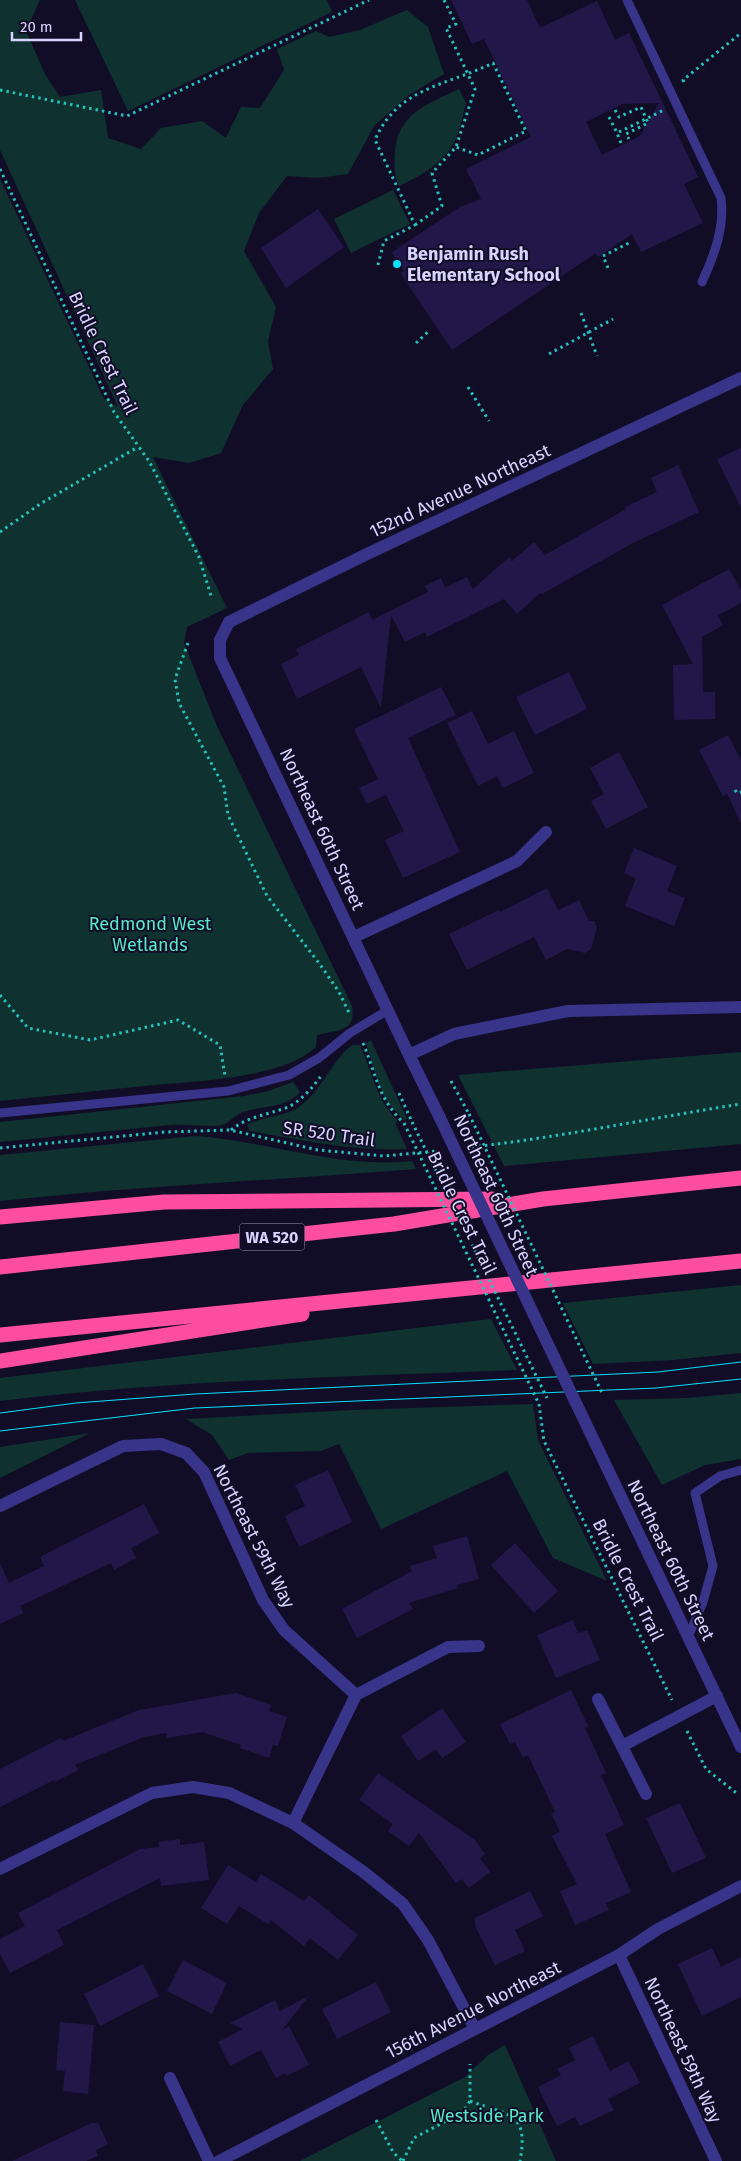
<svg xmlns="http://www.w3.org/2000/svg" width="741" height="2161" font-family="'Fira Sans',sans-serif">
	<rect width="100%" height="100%" fill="#120d27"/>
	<path fill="#0f3130" d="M 0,0 L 40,0 L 26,31 L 45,74 L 60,97 L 101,90 L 108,138 L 141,149 L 161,128 L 202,121 L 226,138 L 241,107 L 260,108 L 284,70 L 277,49 L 316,31 L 329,37 L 360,30 L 407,10 L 428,27 L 444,74 L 409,95 L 374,126 L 348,174 L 318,178 L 287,176 L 259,213 L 244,251 L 276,307 L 268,341 L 273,369 L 243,405 L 221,453 L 189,463 L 153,457 L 227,608 L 187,627 L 184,643 L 216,724 L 352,1006 C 357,1032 337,1030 317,1035 L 316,1047 C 280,1080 192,1081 144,1086 C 96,1091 48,1096 0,1101 L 0,179 L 104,399 L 118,407 L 0,150 Z
		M 75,0 L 327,0 L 332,12 L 128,111 Z
		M 459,89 L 466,103 C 463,113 462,123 458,133 C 448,161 425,174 399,186 C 394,174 394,165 395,152 C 397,114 429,103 459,89 Z
		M 393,190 L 410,224 L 351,253 L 334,219 Z
		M 371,1040 L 407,1119 L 404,1120 L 387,1102 L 378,1083 L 366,1043 Z
		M 352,1045 L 360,1045 C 372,1071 376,1100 397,1120 L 396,1125 L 407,1149 C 353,1152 301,1140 249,1131 L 248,1124 C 264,1116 284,1117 299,1107 C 322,1091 332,1060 352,1045 Z
		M 741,1052 L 741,1144 L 504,1166 L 458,1075 Z
		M 293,1082 L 300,1092 C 285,1109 263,1105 243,1112 C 233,1116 227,1126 216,1126 C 201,1126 185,1124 170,1125 L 0,1142 L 0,1122 L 244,1096 L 268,1091 Z
		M 195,1136 C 268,1141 338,1169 412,1161 L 416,1169 C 277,1180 138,1186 0,1201 L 0,1155 Z
		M 741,1285 L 741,1353 L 673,1360 L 593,1364 L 563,1303 Z
		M 491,1319 L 517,1370 C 344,1377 172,1380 0,1401 L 0,1378 Z
		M 741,1393 L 741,1459 L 705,1465 L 662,1485 L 614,1400 L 687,1398 Z
		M 533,1404 L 538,1440 L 607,1581 L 553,1558 L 507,1471 L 381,1529 L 339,1444 L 321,1451 L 248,1453 L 229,1460 L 212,1435 L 186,1419 L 353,1410 Z
		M 90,1433 L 0,1478 L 0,1447 Z
		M 505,2045 L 556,2161 L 300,2161 L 465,2077 L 488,2055 Z"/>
	<path fill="#221749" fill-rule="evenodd" d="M 451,0 L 527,0 L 540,28 L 597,1 L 615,40 L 629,33 L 670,118 L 698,177 L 684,184 L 703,223 L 641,252 L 632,234 L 598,257 L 596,253 L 452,350 L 400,273 L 404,271 L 392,252 L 460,207 L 481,199 L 466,169 L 531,137 L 484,39 L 472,44 ZM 659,103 L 640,136 L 602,155 L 586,122 L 622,104 Z
		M 318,209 L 344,247 L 286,288 L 261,248 Z
		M 741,448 L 741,508 L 717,459 Z
		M 678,465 L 699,512 L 633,543 L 542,594 L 540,593 L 517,614 L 504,599 L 427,637 L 425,632 L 405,642 L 391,615 L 381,708 L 361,667 L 297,699 L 281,664 L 299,655 L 296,649 L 369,612 L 372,620 L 428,592 L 425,586 L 441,578 L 445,588 L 467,577 L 473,589 L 509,557 L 512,561 L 534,542 L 545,555 L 626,509 L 625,507 L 657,492 L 651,478 Z
		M 729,569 L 741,590 L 741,603 L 718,615 L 723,625 L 702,637 L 703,692 L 715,692 L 715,719 L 674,720 L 673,665 L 693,664 L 662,605 Z
		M 569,672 L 587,709 L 535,735 L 516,697 Z
		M 441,687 L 456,715 L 408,738 L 460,852 L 403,878 L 385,840 L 404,831 L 386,795 L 367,804 L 359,788 L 378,779 L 354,729 Z
		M 472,711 L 488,744 L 514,731 L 534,773 L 503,788 L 497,776 L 478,786 L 447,723 Z
		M 728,735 L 741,760 L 741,824 L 727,793 L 723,796 L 699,750 Z
		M 619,752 L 648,807 L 606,829 L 591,801 L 604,794 L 590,768 Z
		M 634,848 L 677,866 L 667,891 L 685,898 L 674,926 L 625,906 L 636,878 L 624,873 Z
		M 547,888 L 558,910 L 579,900 L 589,921 L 594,921 L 597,927 L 591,949 L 585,953 L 567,949 L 546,960 L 534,937 L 467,970 L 449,934 L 499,910 L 500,912 Z
		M 328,1470 L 352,1522 L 299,1547 L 285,1516 L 305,1506 L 295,1485 Z
		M 144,1504 L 159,1533 L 131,1548 L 136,1558 L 114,1570 L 111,1563 L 20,1606 L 23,1613 L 0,1624 L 0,1563 L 9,1583 L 44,1566 L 40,1557 Z
		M 467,1536 L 479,1579 L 457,1585 L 458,1588 L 409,1603 L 413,1609 L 357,1638 L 342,1609 L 412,1571 L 410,1566 L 437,1558 L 433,1546 Z
		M 515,1543 L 558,1591 L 534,1613 L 491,1565 Z
		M 573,1620 L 578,1633 L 587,1630 L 600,1660 L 556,1678 L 537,1635 Z
		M 571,1690 L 588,1726 L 585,1728 L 606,1773 L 601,1775 L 624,1825 L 605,1834 L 631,1892 L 606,1903 L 609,1910 L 575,1925 L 560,1891 L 577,1884 L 552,1836 L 560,1831 L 551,1814 L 555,1812 L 528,1755 L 523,1758 L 515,1742 L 510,1744 L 500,1724 Z
		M 236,1693 L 271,1705 L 269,1711 L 287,1717 L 278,1746 L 273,1745 L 269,1758 L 240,1748 L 241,1745 L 203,1732 L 167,1738 L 166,1733 L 144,1737 L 75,1765 L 78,1770 L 55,1782 L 54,1780 L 0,1807 L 0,1769 L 61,1738 L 63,1741 L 139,1710 Z
		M 442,1708 L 466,1742 L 442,1758 L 436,1749 L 418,1761 L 401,1736 Z
		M 378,1773 L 475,1840 L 485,1854 L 480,1858 L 490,1872 L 469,1888 L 462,1879 L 456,1883 L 419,1833 L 409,1846 L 388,1831 L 393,1824 L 359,1800 Z
		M 680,1803 L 706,1858 L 672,1873 L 646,1818 Z
		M 180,1839 L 180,1845 L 204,1842 L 209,1880 L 161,1886 L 160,1878 L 57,1930 L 64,1945 L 10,1973 L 0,1954 L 0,1939 L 25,1926 L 18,1913 L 140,1849 L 159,1847 L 159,1842 Z
		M 228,1865 L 256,1882 L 261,1874 L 304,1901 L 309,1895 L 358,1935 L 338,1960 L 310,1938 L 304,1946 L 271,1920 L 268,1924 L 239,1906 L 227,1924 L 201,1908 Z
		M 530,1891 L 543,1916 L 515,1930 L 525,1951 L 495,1965 L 475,1926 L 475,1918 Z
		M 712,1948 L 721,1967 L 741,1957 L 741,1997 L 702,2016 L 678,1964 Z
		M 183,1960 L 227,1983 L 212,2014 L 167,1991 Z
		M 143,1964 L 159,1996 L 100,2026 L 84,1994 Z
		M 376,1982 L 391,2012 L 337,2039 L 322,2009 Z
		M 309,1996 L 282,2030 L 289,2026 L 309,2065 L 286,2076 L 285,2073 L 276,2078 L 261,2050 L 230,2066 L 218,2042 L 243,2029 L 230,2023 L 275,2000 L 280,2011 Z
		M 60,2022 L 94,2025 L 88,2094 L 63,2091 L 65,2071 L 56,2070 Z
		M 593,2036 L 610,2071 L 629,2061 L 640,2083 L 608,2099 L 614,2110 L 580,2126 L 575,2117 L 557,2126 L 538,2087 L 561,2075 L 557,2069 L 575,2060 L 569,2048 Z
		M 91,2123 L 98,2123 L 108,2144 L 96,2150 L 98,2156 L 86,2161 L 12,2161 Z"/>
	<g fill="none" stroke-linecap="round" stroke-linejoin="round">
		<path stroke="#24c2ba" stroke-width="3" stroke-dasharray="2.5 4" stroke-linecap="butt" d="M 684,82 L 683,80 L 741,33
			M 0,90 L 127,116 L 369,0
			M 615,110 L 619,117 L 641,107 L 648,123 L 626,134 L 629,139
			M 609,117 L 617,133
			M 621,143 L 617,133 L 664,110
			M 0,169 L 114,412 L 149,461 L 199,557 L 212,599
			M 415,225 L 442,206 L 432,173 L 456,147 L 475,89 L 446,28 L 456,24 L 444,0
			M 378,265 L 384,241 L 415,225 L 375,140 C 398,87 446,86 493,63 L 526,131 L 478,155 L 456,147
			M 608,268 L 603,256 L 631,242
			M 581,313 L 597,356
			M 416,343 L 430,330
			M 549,354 L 613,319
			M 468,387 L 489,421
			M 0,532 L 40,504 L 138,447
			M 188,643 L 175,679 L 179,703 L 224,787 L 228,815 L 267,896 L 319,963 L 339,992 L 350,1015
			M 735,790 L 737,793 L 741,792
			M 0,995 L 28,1028 L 90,1040 L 178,1020 L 220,1045 L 225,1076
			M 363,1043 C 376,1074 378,1099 404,1123
			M 451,1081 L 469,1114
			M 399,1093 L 412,1122
			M 231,1130 C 248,1116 268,1115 288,1107 C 301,1101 313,1087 321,1076
			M 472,1147 C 562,1137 651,1118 741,1104
			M 0,1148 L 165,1132 L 230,1130 L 318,1150 L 384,1156 L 436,1151
			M 539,1404 L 544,1441 L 672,1700
			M 687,1731 L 706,1769 L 739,1795
			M 470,2101 C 509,2116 529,2111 520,2161
			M 376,2120 L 393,2152 L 402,2161
			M 403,2161 L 414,2138 L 463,2112 L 470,2101 L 470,2064"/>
		<path stroke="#38348a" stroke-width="9" d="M 627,0 L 721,198 C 725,227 714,256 702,282
			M 0,1113 L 228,1091 L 289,1075 L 319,1058 L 350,1033 L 388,1010
			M 689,1635 L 703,1602 L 713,1566 L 695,1493 L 720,1476 L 741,1470"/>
		<path stroke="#38348a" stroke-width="12" d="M 741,378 L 367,554 L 229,622 L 220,640 L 220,658 L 409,1055 L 454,1034 L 568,1011 L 741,1007
			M 354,937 L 517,861 L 546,832
			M 0,1506 L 123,1446 L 161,1444 L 186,1453 L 204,1472 L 263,1600 L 284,1630 L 356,1695
			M 598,1699 L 646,1794
			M 622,1746 L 717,1696
			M 293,1823 L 365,1873 L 403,1904 L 428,1940 L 475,2029
			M 0,1869 L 152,1793 L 193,1787 L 229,1793 L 293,1823 L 356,1695 L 448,1647 L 479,1646
			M 619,1955 L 716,2161
			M 170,2078 L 209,2161"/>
		<path stroke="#38348a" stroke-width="12" d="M 409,1055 L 440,1118
			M 575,1401 L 741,1747
			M 219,2161 L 619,1955 L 658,1929 L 741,1886"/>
		<path stroke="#ff4ea1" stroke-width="15" d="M 0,1217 L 164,1202 L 492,1199
			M 0,1267 L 394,1224 L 543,1199 L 741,1178
			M 0,1335 L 741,1261
			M 0,1361 L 302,1314"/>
		<path stroke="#00e2fe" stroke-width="1" d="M 0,1413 L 76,1403 L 195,1394 L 658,1372 L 741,1362
			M 0,1431 L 195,1408 L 656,1388 L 741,1379"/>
		<path stroke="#24c2ba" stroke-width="3" stroke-dasharray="2.5 4" stroke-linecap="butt" d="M 469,1114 L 603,1395
			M 412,1122 L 547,1398
			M 404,1123 L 539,1404"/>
		<path stroke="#38348a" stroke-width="12" d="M 440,1118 L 575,1401"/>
	</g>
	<circle fill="#00e2fe" stroke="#120d27" stroke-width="2" cx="397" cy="264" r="5"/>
	<g text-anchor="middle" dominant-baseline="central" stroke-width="4" stroke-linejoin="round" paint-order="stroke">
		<rect fill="#120d27" stroke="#9d98be" stroke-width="1" x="239.5" y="1223.5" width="65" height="27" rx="4"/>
		<g font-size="16" font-weight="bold" fill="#d8d3ff">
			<text x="272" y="1237">WA 520</text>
		</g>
		<g font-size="18" font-weight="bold" fill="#d8d3ff" stroke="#120d27" text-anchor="start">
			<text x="407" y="254">Benjamin Rush<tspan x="407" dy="21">Elementary School</tspan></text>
		</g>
		<g font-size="18" fill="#d8d3ff" stroke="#120d27">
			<text transform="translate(103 353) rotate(64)">Bridle Crest Trail</text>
			<text transform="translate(460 491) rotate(-25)">152nd Avenue Northeast</text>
			<text transform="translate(322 829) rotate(65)">Northeast 60th Street</text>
			<text transform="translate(329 1134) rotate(8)">SR 520 Trail</text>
			<text transform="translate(496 1195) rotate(65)">Northeast 60th Street</text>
			<text transform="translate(462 1213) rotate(64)">Bridle Crest Trail</text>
			<text transform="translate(254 1536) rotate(63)">Northeast 59th Way</text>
			<text transform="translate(671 1560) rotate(64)">Northeast 60th Street</text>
			<text transform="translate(628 1580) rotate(63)">Bridle Crest Trail</text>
			<text transform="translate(473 2010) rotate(-27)">156th Avenue Northeast</text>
			<text transform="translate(683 2050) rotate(65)">Northeast 59th Way</text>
		</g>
		<g font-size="18" fill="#54eac6" stroke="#120d27">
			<text x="150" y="924">Redmond West<tspan x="150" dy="21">Wetlands</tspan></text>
			<text x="487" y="2116">Westside Park</text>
		</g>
	</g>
	<path d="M12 32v8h69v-8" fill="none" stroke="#d8d3ff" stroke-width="2.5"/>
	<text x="20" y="32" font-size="15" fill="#d8d3ff" stroke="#120d27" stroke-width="4" paint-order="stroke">20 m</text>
</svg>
